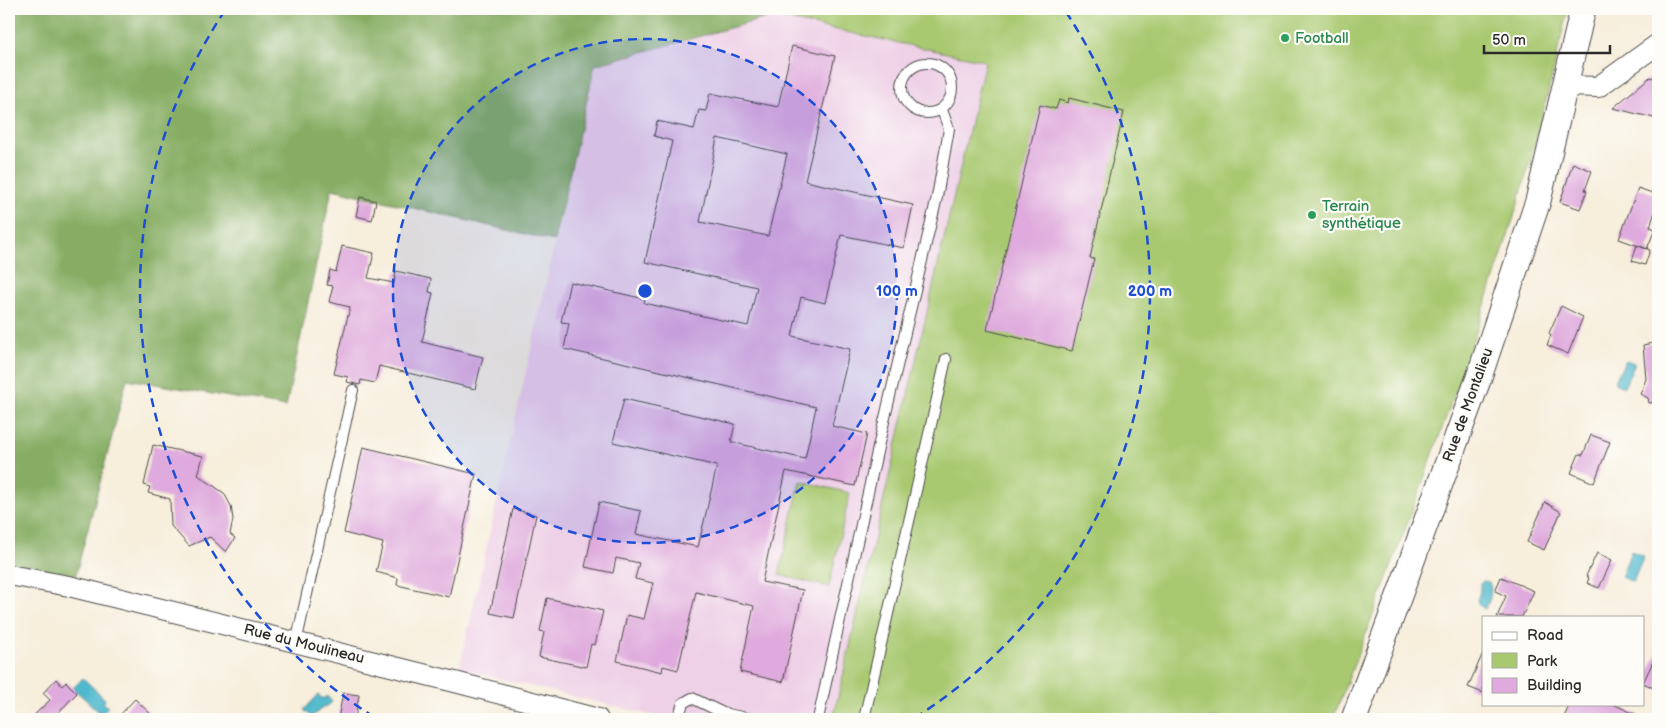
<svg xmlns="http://www.w3.org/2000/svg" width="1667" height="728" font-family="'Balsamiq Sans',sans-serif">
	<rect width="100%" height="100%" fill="#fdfcf7"/>
	<filter id="ink" filterUnits="userSpaceOnUse"><feTurbulence type="fractalNoise" baseFrequency=".02" numOctaves="2"/><feDisplacementMap in="SourceGraphic" scale="10" xChannelSelector="R" yChannelSelector="G"/><feConvolveMatrix kernelMatrix="1 2 1 2 8 2 1 2 1" color-interpolation-filters="sRGB"/></filter>
	<filter id="wash" filterUnits="userSpaceOnUse"><feTurbulence type="fractalNoise" baseFrequency=".0096" numOctaves="4" result="noise"/><feDisplacementMap in="SourceGraphic" scale="20" xChannelSelector="R" yChannelSelector="G"/><feGaussianBlur stdDeviation="1.12" result="paint"/><feColorMatrix in="noise" values="0 0 0 0 0 0 0 0 0 0 0 0 0 0 0 0 0 1.4 0 .05"/><feComposite in="paint" operator="in"/></filter>
	<g filter="url(#wash)">
		<rect width="100%" height="100%" fill="#f7eedc"/>
		<path fill="#eed0e7" d="M 770,17 L 985,61 L 833,719 L 667,719 L 459,669 L 595,65 Z"/>
		<path fill="#a9c971" stroke="#6a7a4e" d="M 736,9 L 1568,9 C 1552,75 1537,142 1517,207 C 1463,380 1398,550 1333,719 L 833,719 L 985,61 Z
			M 800,481 L 850,493 L 829,587 L 779,575 Z"/>
		<path fill="#86ad63" stroke="#586c47" d="M 9,9 L 736,9 L 770,17 L 595,65 L 554,241 L 332,189 L 286,407 L 127,379 L 75,578 L 9,565 Z"/>
		<path fill="#50b9cd" stroke="#3e727c" d="M 1626,360 L 1634,363 L 1634,366 L 1624,387 L 1616,384 L 1615,380 Z
			M 1631,551 L 1644,556 L 1633,582 L 1621,577 Z
			M 1483,581 L 1489,582 C 1493,590 1490,602 1485,609 L 1480,606 L 1477,601 L 1480,591 L 1480,584 Z
			M 83,678 L 106,700 L 103,702 L 108,707 L 101,714 L 73,688 Z
			M 318,695 L 323,699 L 327,696 L 332,702 L 326,707 L 324,706 L 312,717 L 304,710 Z"/>
		<g id="blocks">
			<path fill="#dfaadd" fill-rule="evenodd" d="M 792,46 L 835,56 L 805,181 L 913,205 L 904,248 L 841,235 L 825,303 L 801,297 L 792,336 L 850,349 L 832,426 L 867,434 L 855,486 L 786,471 L 762,582 L 803,590 L 783,682 L 740,672 L 754,606 L 696,592 L 678,670 L 663,666 L 662,672 L 617,661 L 627,615 L 644,619 L 653,583 L 635,579 L 639,563 L 616,558 L 613,573 L 585,567 L 599,502 L 641,511 L 636,534 L 698,547 L 717,466 L 613,442 L 624,399 L 735,424 L 731,442 L 805,459 L 816,407 L 564,349 L 569,323 L 561,322 L 570,282 L 645,299 L 644,303 L 748,326 L 757,287 L 645,262 L 672,141 L 654,136 L 657,121 L 694,129 L 699,110 L 706,111 L 710,93 L 778,107 ZM 717,138 L 787,154 L 768,236 L 700,222 Z
				M 1650,77 L 1658,79 L 1658,119 L 1613,108 Z
				M 1069,98 L 1124,112 L 1090,258 L 1094,259 L 1072,351 L 987,330 L 1040,105 L 1056,109 L 1059,100 L 1068,103 Z
				M 1573,163 L 1592,171 L 1585,190 L 1587,191 L 1580,209 L 1560,202 Z
				M 1638,188 L 1658,195 L 1658,203 L 1650,227 L 1655,229 L 1647,249 L 1619,239 Z
				M 360,197 L 376,201 L 372,220 L 356,216 Z
				M 1637,245 L 1650,250 L 1645,265 L 1632,261 Z
				M 342,246 L 374,253 L 368,278 L 394,283 L 396,271 L 431,279 L 429,292 L 433,293 L 422,342 L 483,357 L 475,389 L 379,366 L 375,383 L 361,380 L 360,385 L 347,382 L 348,377 L 334,374 L 350,307 L 329,302 L 333,286 L 327,285 L 330,270 L 336,272 Z
				M 1561,306 L 1583,317 L 1568,354 L 1547,345 L 1551,335 L 1549,333 Z
				M 1658,342 L 1658,402 L 1649,403 L 1648,398 L 1640,394 L 1646,379 L 1643,345 Z
				M 1591,435 L 1610,442 L 1594,483 L 1571,473 L 1579,454 L 1583,455 Z
				M 153,445 L 203,456 L 198,475 L 224,493 L 231,506 L 233,519 L 230,534 L 235,538 L 226,552 L 210,537 L 189,546 L 171,526 L 170,499 L 148,493 L 150,487 L 144,485 Z
				M 363,447 L 476,474 L 449,597 L 397,585 L 398,578 L 376,572 L 383,543 L 344,533 Z
				M 1545,502 L 1561,512 L 1544,550 L 1527,542 Z
				M 513,509 L 536,515 L 514,618 L 490,613 Z
				M 1597,553 L 1612,560 L 1599,588 L 1587,583 L 1589,578 L 1586,576 Z
				M 1501,577 L 1534,591 L 1522,617 L 1497,617 L 1506,596 L 1495,591 Z
				M 547,598 L 603,611 L 595,645 L 591,644 L 586,667 L 539,657 L 544,632 L 540,631 Z
				M 1658,651 L 1658,690 L 1643,683 Z
				M 1483,653 L 1483,693 L 1468,687 Z
				M 56,679 L 62,686 L 66,682 L 77,693 L 52,719 L 30,719 L 50,700 L 43,693 Z
				M 343,693 L 359,695 L 355,719 L 338,719 Z
				M 135,699 L 156,719 L 116,719 Z
				M 1570,704 L 1613,704 L 1646,719 L 1563,719 Z"/>
		</g>
	</g>
	<g filter="url(#ink)">
		<use href="#blocks" fill-opacity="0" stroke="#4a4846" stroke-width="1"/>
		<g fill="none" stroke-linecap="round" stroke-linejoin="round">
			<defs>
				<path id="service" d="M902 88a25 25 0 1 1 50 0a25 25 0 1 1-50 0Z
					M 296,643 L 353,390
					M 678,719 L 683,703 L 692,698 L 723,713 L 751,719
					M 818,719 L 879,443 L 937,197 L 949,129 L 942,110
					M 864,719 L 946,359"/>
				<path id="minor" d="M 1566,86 L 1598,87 L 1658,44
					M 9,575 L 69,586 L 451,681 L 598,719"/>
				<path id="tertiary" d="M 1354,719 L 1478,380 L 1538,201 L 1583,9"/>
			</defs>
			<use href="#service" stroke="#4a4846" stroke-width="12"/>
			<use href="#minor" stroke="#4a4846" stroke-width="22"/>
			<use href="#tertiary" stroke="#4a4846" stroke-width="27"/>
			<use href="#service" stroke="#fff" stroke-width="10"/>
			<use href="#minor" stroke="#fff" stroke-width="20"/>
			<use href="#tertiary" stroke="#fff" stroke-width="25"/>
		</g>
	</g>
	<circle cx="645" cy="291" r="252" fill="#1d4ed8" fill-opacity=".12"/>
	<g fill="none" stroke="#1d4ed8" stroke-width="2.5" stroke-dasharray="9 6">
		<circle cx="645" cy="291" r="252"/>
		<path d="M374 717A505 505 0 0 1 224 12M1066 12A505 505 0 0 1 916 717"/>
	</g>
	<g fill="#2e9e5b" stroke="#fdfcf7" stroke-width="2">
		<circle cx="1285" cy="38" r="5"/>
		<circle cx="1312" cy="215" r="5"/>
	</g>
	<g text-anchor="middle" dominant-baseline="central" stroke-width="4.5" stroke-linejoin="round" paint-order="stroke">
		<g font-size="15" fill="#27864d" stroke="#fdfcf7" text-anchor="start">
			<text x="1295" y="38">Football</text>
			<text x="1322" y="206">Terrain<tspan x="1322" dy="17">synthétique</tspan></text>
		</g>
		<g font-size="15" fill="#2b2b2b" stroke="#fdfcf7">
			<text transform="translate(1468 405) rotate(-70)">Rue de Montalieu</text>
			<text transform="translate(304 644) rotate(14)">Rue du Moulineau</text>
		</g>
	</g>
	<circle cx="645" cy="291" r="8" fill="#1d4ed8" stroke="#fdfcf7" stroke-width="2.5"/>
	<g font-size="15" text-anchor="middle" font-weight="bold" fill="#1d4ed8" stroke="#fdfcf7" stroke-width="4.5" stroke-linejoin="round" paint-order="stroke">
		<text x="897" y="296">100 m</text>
		<text x="1150" y="296">200 m</text>
	</g>
	<rect width="1667" height="728" fill="none" stroke="#fdfcf7" stroke-width="30"/>
	<rect x="1482" y="616" width="162" height="90" fill="#fdfcf7" stroke="#a9a8a5"/>
	<rect x="1492" y="632" width="25" height="8" fill="#ffffff" stroke="#a9a8a5"/>
	<text x="1527" y="640" font-size="15" fill="#2b2b2b">Road</text>
	<rect x="1492" y="653" width="25" height="15" fill="#a9c971" stroke="#a9a8a5"/>
	<text x="1527" y="666" font-size="15" fill="#2b2b2b">Park</text>
	<rect x="1492" y="678" width="25" height="15" fill="#dfaadd" stroke="#a9a8a5"/>
	<text x="1527" y="690" font-size="15" fill="#2b2b2b">Building</text>
	<path d="M1484 45v8h126v-8" fill="none" stroke="#2b2b2b" stroke-width="2.5"/>
	<text x="1492" y="45" font-size="15" fill="#2b2b2b" stroke="#fdfcf7" stroke-width="4" paint-order="stroke">50 m</text>
</svg>
